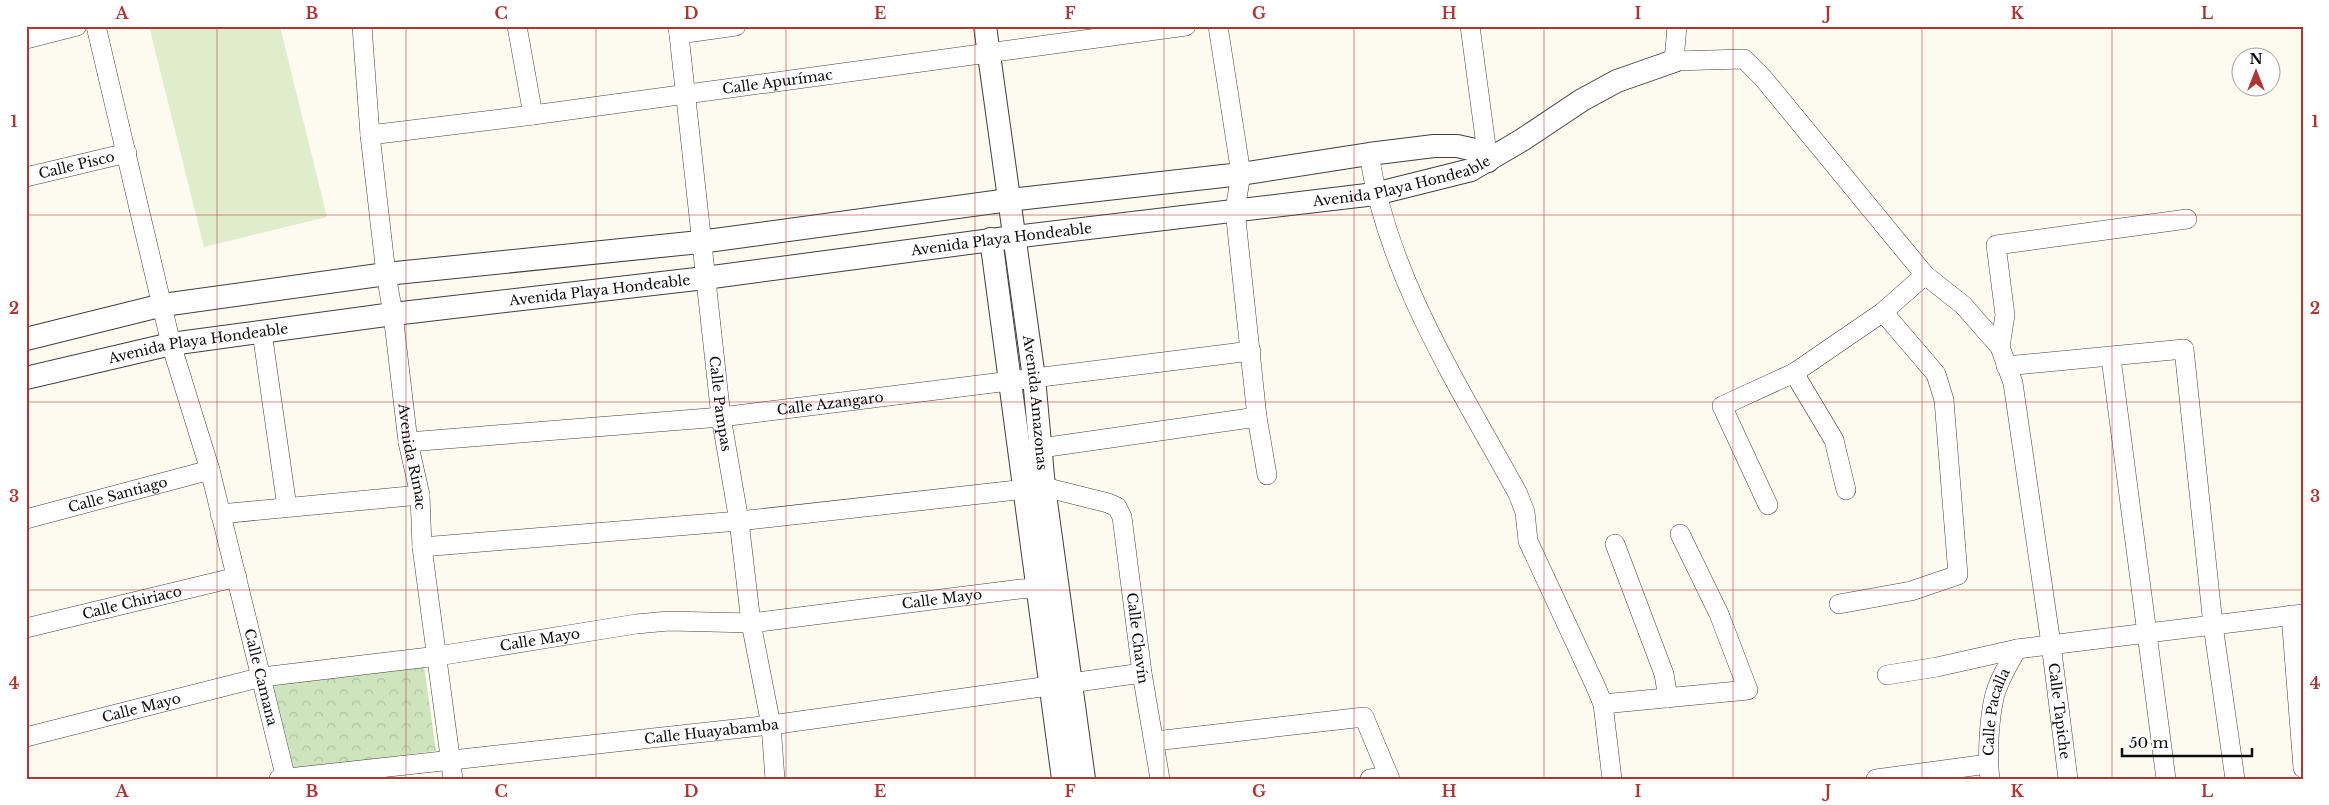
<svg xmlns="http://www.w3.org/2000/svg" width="2329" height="805" font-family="'Libre Baskerville',serif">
	<defs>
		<pattern id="park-crowns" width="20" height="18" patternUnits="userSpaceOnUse" patternTransform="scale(1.25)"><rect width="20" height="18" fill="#cee4bc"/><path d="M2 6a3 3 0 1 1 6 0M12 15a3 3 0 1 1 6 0" fill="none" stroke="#b0c2a0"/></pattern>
	</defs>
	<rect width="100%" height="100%" fill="#fdfbef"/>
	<path fill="url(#park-crowns)" d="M 424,665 L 436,751 L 294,769 L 272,680 Z"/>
	<path fill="#e0edcd" d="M 149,26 L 280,26 L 327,217 L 204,247 Z"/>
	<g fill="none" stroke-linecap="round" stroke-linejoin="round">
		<defs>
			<g id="minor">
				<path id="s1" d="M 96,26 L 171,344 L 210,470 L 286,779"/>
				<path id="s2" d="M 362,26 L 370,135 L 386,274 L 393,314 L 408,442 L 420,495 L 422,547 L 453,779"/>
				<path d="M 517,26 L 533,115"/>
				<path id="s3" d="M 678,26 L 721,417 L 739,521 L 751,623 L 771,725 L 775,779"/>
				<path d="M 1218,26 L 1241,174 L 1235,210 L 1257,417 L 1267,475"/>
				<path d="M 1470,26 L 1488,161"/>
				<path id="s4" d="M 1677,26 L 1674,61 L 1744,59 L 1763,78 L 1925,275 L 1963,305 L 2000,347 L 2013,383 L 2051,644 L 2068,779"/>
				<path d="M 679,34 L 736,26"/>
				<path d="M 26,39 L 77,26"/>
				<path id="s5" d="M 370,135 L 533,115 L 1186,26"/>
				<path d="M 1369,154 C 1388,278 1459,386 1518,494 L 1525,512 L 1528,541 L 1595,685 L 1603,704 L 1612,779"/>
				<path id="s6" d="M 26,177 L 127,153"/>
				<path d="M 262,332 L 287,507"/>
				<path d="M 2000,347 L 2005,315 L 1996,245 L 2187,219"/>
				<path d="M 2111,358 L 2166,779"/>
				<path d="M 2006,366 L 2184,349 L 2213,625 L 2235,779"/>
				<path d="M 1794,373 L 1834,440 L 1846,490"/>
				<path id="s7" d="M 408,442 L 721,417 L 1251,351"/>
				<path d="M 1041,448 L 1257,417"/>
				<path d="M 1768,505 L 1722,406 L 1794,373 L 1883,312 L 1925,275"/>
				<path d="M 220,514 L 420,495"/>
				<path id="s8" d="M 26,519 L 210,470"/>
				<path d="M 1615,544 L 1664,674 L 1668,698"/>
				<path id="s9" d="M 422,547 L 739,521 L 1044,487 L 1108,503 L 1117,507 L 1122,517 L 1142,673 L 1160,779"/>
				<path d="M 1839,604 L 1911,591 L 1958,575 L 1944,400 L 1936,374 L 1883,312"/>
				<path d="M 2291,615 L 2303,768"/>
				<path id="s10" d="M 26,628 L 237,577"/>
				<path d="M 1887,675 L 1937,667 L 2017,649 L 2303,614"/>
				<path d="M 1603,704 L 1748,690 L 1719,614 L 1680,534"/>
				<path id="s11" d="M 26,737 L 262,677 L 438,656 L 636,624 L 669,621 L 751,623 L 1020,589 L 1050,588"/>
				<path d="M 1155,741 L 1364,717 L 1390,779"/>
				<path id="s12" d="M 279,779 L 771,725 L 1142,673"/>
				<path d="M 1370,779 L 1389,776"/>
				<path d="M 1876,779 L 1988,764"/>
				<path id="s13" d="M 1990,779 C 1987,756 1989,721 1994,698 C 1998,681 2008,665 2017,649"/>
			</g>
			<g id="tertiary">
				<path id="s14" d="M 985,26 L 1034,378 L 1044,487 L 1084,779"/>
				<path d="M 991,239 L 1063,779"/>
				<path d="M 26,339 L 163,305 L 386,274 L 700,242 L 1009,200 L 1241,174 L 1369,154 L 1434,146 L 1457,146 L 1475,150 L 1488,161"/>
				<path id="s15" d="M 26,378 L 171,344 L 393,314 L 705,278 L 1014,237 L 1375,194 L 1471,170 L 1522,140 L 1582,100 L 1617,81 L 1674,61"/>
			</g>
		</defs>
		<use href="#minor" stroke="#404040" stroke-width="20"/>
		<use href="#tertiary" stroke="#404040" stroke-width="24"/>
		<use href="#minor" stroke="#fff" stroke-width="19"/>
		<use href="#tertiary" stroke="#fff" stroke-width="22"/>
	</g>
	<path fill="none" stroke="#af3534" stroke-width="1" stroke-opacity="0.55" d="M 217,26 L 217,779M 406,26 L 406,779M 596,26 L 596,779M 786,26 L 786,779M 975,26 L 975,779M 1164,26 L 1164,779M 1354,26 L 1354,779M 1544,26 L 1544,779M 1733,26 L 1733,779M 1922,26 L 1922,779M 2112,26 L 2112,779M 26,215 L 2303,215M 26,402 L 2303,402M 26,590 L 2303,590"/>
	<g text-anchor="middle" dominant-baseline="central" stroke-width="5" stroke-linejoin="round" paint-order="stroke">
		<g font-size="14" fill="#0d0d0d" stroke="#fff">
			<text stroke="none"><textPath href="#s5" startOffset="411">Calle Apurímac</textPath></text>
			<text stroke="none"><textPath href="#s6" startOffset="52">Calle Pisco</textPath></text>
			<text stroke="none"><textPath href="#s15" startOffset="1391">Avenida Playa Hondeable</textPath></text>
			<text stroke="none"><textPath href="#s15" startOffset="986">Avenida Playa Hondeable</textPath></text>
			<text stroke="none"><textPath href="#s15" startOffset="581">Avenida Playa Hondeable</textPath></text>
			<text stroke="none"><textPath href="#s15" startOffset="176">Avenida Playa Hondeable</textPath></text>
			<text stroke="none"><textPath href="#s14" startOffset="380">Avenida Amazonas</textPath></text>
			<text stroke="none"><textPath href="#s3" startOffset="380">Calle Pampas</textPath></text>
			<text stroke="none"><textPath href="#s7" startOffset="424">Calle Azangaro</textPath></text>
			<text stroke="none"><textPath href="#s2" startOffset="434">Avenida Rimac</textPath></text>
			<text stroke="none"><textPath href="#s8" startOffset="95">Calle Santiago</textPath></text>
			<text stroke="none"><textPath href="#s11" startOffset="929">Calle Mayo</textPath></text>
			<text stroke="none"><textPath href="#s10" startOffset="109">Calle Chiriaco</textPath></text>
			<text stroke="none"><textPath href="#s9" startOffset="834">Calle Chavín</textPath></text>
			<text stroke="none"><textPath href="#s11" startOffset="524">Calle Mayo</textPath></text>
			<text stroke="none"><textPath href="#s1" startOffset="672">Calle Camana</textPath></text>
			<text stroke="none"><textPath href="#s11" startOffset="119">Calle Mayo</textPath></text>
			<text stroke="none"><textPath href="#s4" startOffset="861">Calle Tapiche</textPath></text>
			<text stroke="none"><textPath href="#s13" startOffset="68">Calle Pacalla</textPath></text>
			<text stroke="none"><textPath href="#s12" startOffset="435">Calle Huayabamba</textPath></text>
		</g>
	</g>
	<rect width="2329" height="805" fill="none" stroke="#ffffff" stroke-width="55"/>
	<g transform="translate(2256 72)"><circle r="24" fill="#ffffff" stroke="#9e9e9e"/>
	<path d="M0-4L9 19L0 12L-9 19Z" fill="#af3534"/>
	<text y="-8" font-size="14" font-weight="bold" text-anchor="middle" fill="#0d0d0d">N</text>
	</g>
	<path d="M2122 748v8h130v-8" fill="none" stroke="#0d0d0d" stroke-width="2.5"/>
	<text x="2129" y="748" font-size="15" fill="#0d0d0d" stroke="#ffffff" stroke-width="4" paint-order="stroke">50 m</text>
	<rect x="28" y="28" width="2274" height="750" fill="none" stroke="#af3534" stroke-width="2"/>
	<g font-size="16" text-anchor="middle" font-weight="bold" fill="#af3534">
		<text x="122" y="19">A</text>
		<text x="312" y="19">B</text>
		<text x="501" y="19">C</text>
		<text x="691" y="19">D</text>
		<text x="880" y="19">E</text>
		<text x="1070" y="19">F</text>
		<text x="1259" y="19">G</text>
		<text x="1449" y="19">H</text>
		<text x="1638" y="19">I</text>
		<text x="1828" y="19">J</text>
		<text x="2017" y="19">K</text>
		<text x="2207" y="19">L</text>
		<text x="14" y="127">1</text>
		<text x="2315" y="127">1</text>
		<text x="14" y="314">2</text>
		<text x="2315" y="314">2</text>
		<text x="14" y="502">3</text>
		<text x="2315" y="502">3</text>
		<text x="14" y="689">4</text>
		<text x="2315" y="689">4</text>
		<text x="122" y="797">A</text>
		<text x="312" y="797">B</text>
		<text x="501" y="797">C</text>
		<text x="691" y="797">D</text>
		<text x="880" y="797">E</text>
		<text x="1070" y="797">F</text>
		<text x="1259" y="797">G</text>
		<text x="1449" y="797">H</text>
		<text x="1638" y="797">I</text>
		<text x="1828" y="797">J</text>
		<text x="2017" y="797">K</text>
		<text x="2207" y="797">L</text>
	</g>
</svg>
